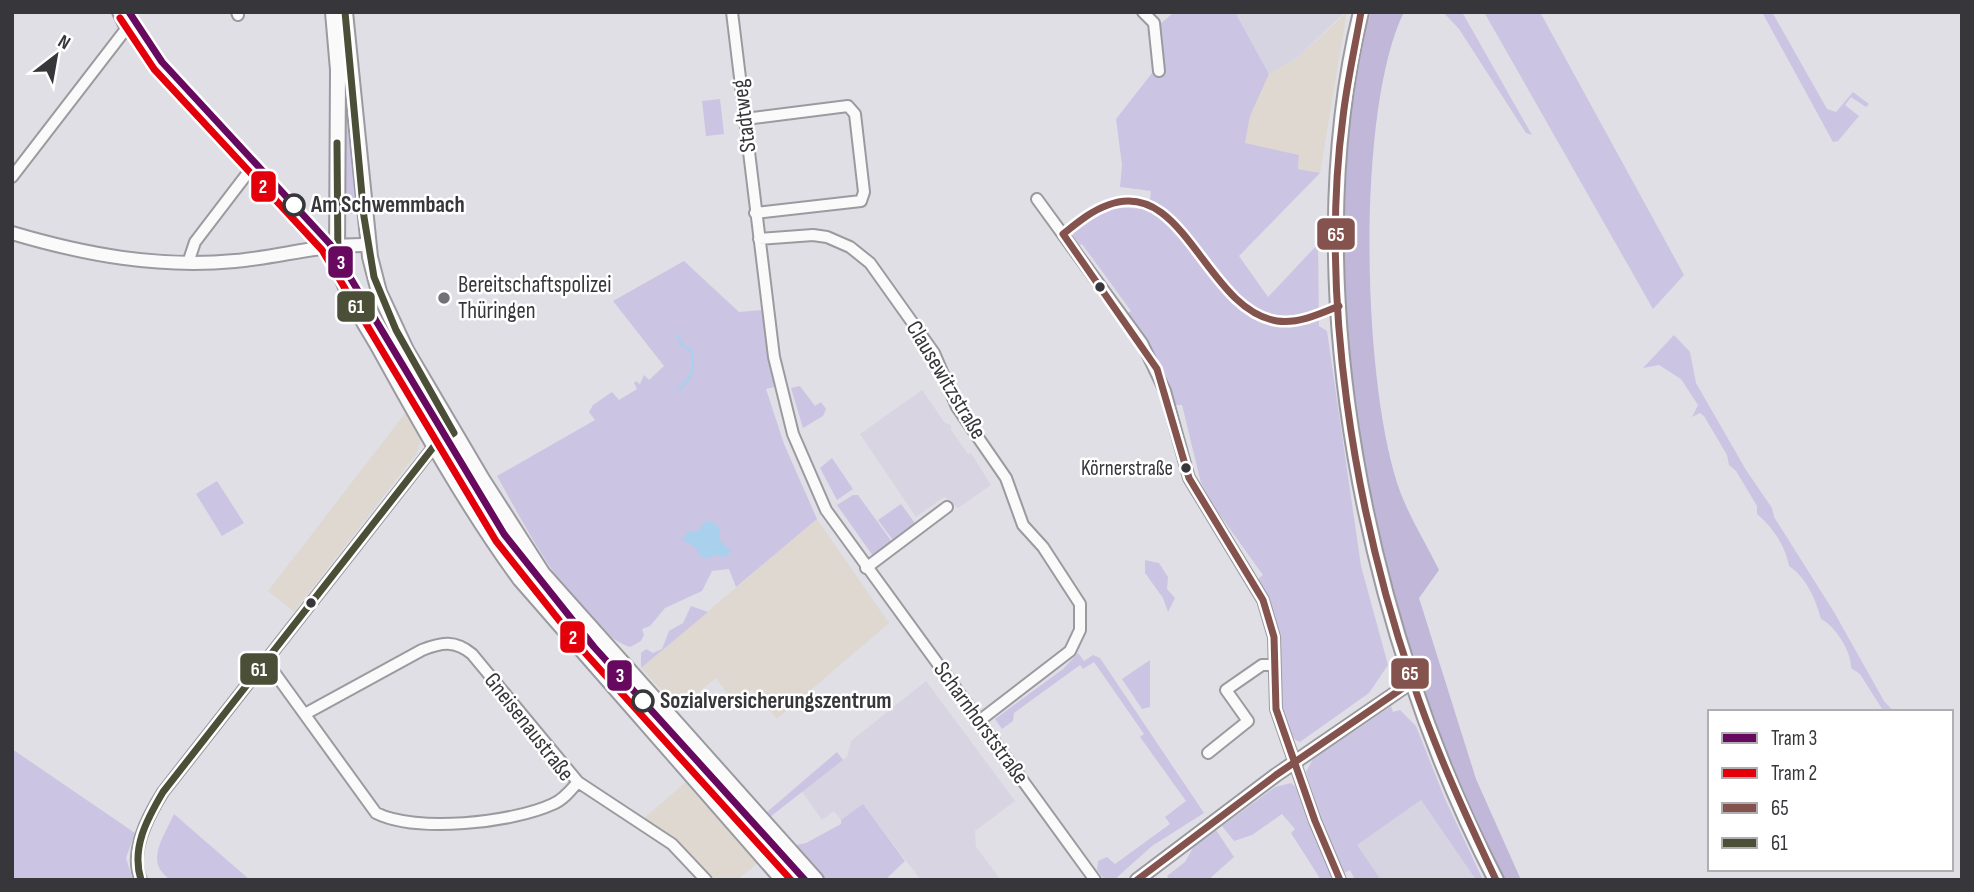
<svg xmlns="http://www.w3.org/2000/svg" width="1974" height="892" font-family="'Sofia Sans Condensed',sans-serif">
	<rect width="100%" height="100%" fill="#e0dfe6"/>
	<path fill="#dfd8d1" d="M 1347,12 L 1320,173 L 1298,169 L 1299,155 L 1245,143 L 1250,116 L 1269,74 L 1297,58 Z
		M 406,412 L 421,438 L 417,453 L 294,612 L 268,591 Z
		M 817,519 L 889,623 L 777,719 L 752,690 L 735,704 L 716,678 L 676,711 L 674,704 L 641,668 Z
		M 687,781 L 758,863 L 737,880 L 711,880 L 679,845 L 643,819 Z"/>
	<path fill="#d7d4e2" d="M 1235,12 L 1345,12 L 1297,58 L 1269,74 Z
		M 1421,800 L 1476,880 L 1381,880 L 1356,845 Z"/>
	<path fill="#d9d4e2" d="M 922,390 L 945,423 L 951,425 L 951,430 L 968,454 L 971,453 L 991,485 L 958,508 L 944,497 L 916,517 L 860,434 Z
		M 926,681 L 1015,801 L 975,831 L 976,847 L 1001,880 L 921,880 L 863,805 L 841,820 L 834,811 L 822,820 L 801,790 L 847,757 L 851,741 Z"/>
	<path fill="#ccc4e3" d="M 1174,12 L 1235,12 L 1269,74 L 1250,116 L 1245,143 L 1299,155 L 1298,169 L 1320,173 L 1239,256 L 1268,297 L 1318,244 L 1319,326 L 1327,331 L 1361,566 L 1388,665 L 1369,693 L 1300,742 C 1272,732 1282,651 1276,625 C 1272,608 1264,594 1257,580 L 1263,575 L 1212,504 L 1201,483 L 1182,405 L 1174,405 L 1160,368 L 1126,314 L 1131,311 L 1082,244 L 1077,247 L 1072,236 C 1088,208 1121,205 1149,210 L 1151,191 L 1120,187 L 1122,165 L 1116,119 L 1163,59 L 1159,25 Z
		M 1443,12 L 1462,12 L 1532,135 L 1526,133 L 1459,29 Z
		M 1484,12 L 1540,12 L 1684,275 L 1653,309 Z
		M 1762,12 L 1772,12 L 1827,109 L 1836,112 L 1853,92 L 1869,104 L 1866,107 L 1851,97 L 1845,105 L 1859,116 L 1838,141 L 1833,142 Z
		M 342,60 L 345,60 L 360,213 L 348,214 L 345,202 Z
		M 720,99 L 724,134 L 706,136 L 702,101 Z
		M 684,261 L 739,312 L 762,310 L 774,387 L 766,389 L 784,444 L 817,519 L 736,587 L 729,569 L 712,571 L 702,591 L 665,608 L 650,626 L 642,629 L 644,635 L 641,641 L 630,647 C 577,628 524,524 497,476 L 595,420 L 589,412 L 593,405 L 612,392 L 619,400 L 637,389 L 634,383 L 636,381 L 640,384 L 644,375 L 649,380 L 664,366 L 613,301 Z
		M 1674,335 L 1690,352 L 1696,383 L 1746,470 L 1772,508 L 1774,517 L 1834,612 L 1884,701 L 1894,712 L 1884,712 L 1860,674 L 1851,668 C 1852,652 1835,626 1821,619 C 1816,600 1806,577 1789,566 C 1786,547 1772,526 1757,514 L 1757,506 L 1736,471 L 1729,465 L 1727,455 L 1704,416 L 1700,413 L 1692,417 L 1698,405 L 1681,379 L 1659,365 L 1643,368 Z
		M 800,386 L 815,406 L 821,402 L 826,409 L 823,416 L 803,428 L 791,388 Z
		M 832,458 L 853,489 L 837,500 L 820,468 Z
		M 217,481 L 244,523 L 222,536 L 196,494 Z
		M 853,495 L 858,495 L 892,542 L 873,556 L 837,505 Z
		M 901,504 L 917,526 L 895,543 L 878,520 Z
		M 1145,560 L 1159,563 L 1168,577 L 1167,589 L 1175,598 L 1168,612 L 1163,598 L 1145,573 Z
		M 691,606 L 708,612 L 641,668 L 641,653 L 646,649 L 653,653 L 662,649 L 669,631 L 683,623 Z
		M 1078,653 L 1084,661 L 1093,655 L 1100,658 L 1204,813 L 1152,846 L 1114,880 L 1105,880 L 1097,870 L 1098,861 L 1107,857 L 1115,864 L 1170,824 L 1165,817 L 1186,801 L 1140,737 L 1144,734 L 1094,662 L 1083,669 L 1080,665 L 1014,713 L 1013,721 L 1002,729 L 995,719 L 1063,669 Z
		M 1150,660 L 1150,707 L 1142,709 L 1122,679 Z
		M 1391,706 L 1393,712 L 1400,710 L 1416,726 L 1445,799 L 1483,880 L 1476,880 L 1421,800 L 1357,845 L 1381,880 L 1355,880 L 1350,870 L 1342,874 L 1312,803 L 1315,801 L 1306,772 L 1313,759 Z
		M 12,749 L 135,833 L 126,858 L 133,880 L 12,880 Z
		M 837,752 L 843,760 L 770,817 L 767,812 Z
		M 1291,783 L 1296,787 L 1334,880 L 1321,880 L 1291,833 L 1295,829 L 1282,814 L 1252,835 L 1234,841 L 1222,826 L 1275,787 Z
		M 863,804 L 905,861 L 885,880 L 826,880 L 796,845 L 806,843 L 841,824 L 841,820 Z
		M 174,814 L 250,880 L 171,880 C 143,863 164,837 174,814 Z
		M 1216,830 L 1234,857 L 1208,880 L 1170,880 L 1167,876 L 1185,862 L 1194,846 Z"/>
	<path fill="#c0b7d9" d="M 1371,12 L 1404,12 C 1355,111 1362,391 1401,494 C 1411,520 1427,545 1439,570 L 1419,598 L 1476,779 L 1521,880 L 1502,880 C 1405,679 1345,460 1342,237 C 1342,161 1346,85 1371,12 Z"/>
	<path fill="#a9d1ee" d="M 711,521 L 720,528 C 718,540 722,545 732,551 L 724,558 L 717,555 L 703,559 L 696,548 L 682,540 L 688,532 L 700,530 L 702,523 Z"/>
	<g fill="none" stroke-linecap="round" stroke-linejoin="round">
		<path stroke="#a9d1ee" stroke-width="2.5" d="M 677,335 L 681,344 L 692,352 C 695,369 691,379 679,390"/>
		<defs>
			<path id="minor" d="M 237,12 L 238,15
				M 732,12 L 774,357 L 793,434 L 826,510 L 1095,880
				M 1143,12 L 1154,23 L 1159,71
				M 745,119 L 848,106 L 855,114 L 864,192 L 861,201 L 755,213
				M 12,177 L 126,29 L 118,12
				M 1037,199 L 1142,343 L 1165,391 L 1189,478 L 1263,600 L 1274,637 L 1276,709 L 1315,821 L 1340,880
				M 759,239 L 813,235 L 827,237 L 850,247 L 870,263 L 934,353 L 957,407 L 1006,478 L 1023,525 L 1043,547 L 1080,604 L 1080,630 L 1070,651 L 979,721
				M 188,263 L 195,242 L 250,170
				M 866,568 L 947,507
				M 266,661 L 376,813 C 416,833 512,823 553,804 C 563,800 571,790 578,782
				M 305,714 L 422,650 C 442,642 455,640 472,654 L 578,782 L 672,844 L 706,880
				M 1208,753 L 1248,721 L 1226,690 L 1262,665 L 1274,665
				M 141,880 C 128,853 148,816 163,792 L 435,445"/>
			<path id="tertiary" d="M 12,233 C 86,255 158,268 235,261 C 281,257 320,244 368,245
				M 1137,880 L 1276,775 L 1413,681"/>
			<path id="secondary" d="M 333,12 L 338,70 L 337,255 C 341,289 364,321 381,351 C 424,429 468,508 520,579 L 783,880
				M 345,12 L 370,257 L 379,292 L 406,350 L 482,479 L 543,574 L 816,880
				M 1361,12 C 1294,285 1368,634 1496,880"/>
		</defs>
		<use href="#minor" stroke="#9b9a9f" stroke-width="14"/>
		<use href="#tertiary" stroke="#9b9a9f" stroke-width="16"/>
		<use href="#secondary" stroke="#9b9a9f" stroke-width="18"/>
		<use href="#minor" stroke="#fafafb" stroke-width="10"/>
		<use href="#tertiary" stroke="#fafafb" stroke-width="12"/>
		<use href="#secondary" stroke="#fafafb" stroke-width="14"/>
		<path stroke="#ccccce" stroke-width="2" d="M 171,77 L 260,171"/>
		<defs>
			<path id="bus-1" d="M 1361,12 C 1355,47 1347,82 1343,117 C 1319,296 1354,509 1412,680 C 1435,749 1465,814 1496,880
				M 1063,234 L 1157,369 L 1189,478 L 1263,600 L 1274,637 L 1276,709 L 1315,821 L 1340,880
				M 1063,234 C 1077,223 1091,211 1108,205 C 1184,176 1206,310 1277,321 C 1298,324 1320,314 1339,306
				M 1137,880 L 1276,775 L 1413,681"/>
			<path id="bus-2" d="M 337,143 L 338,264 L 346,288 L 386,361
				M 141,880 C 131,848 147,819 163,792 L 435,445 L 454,433 L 396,330 L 374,277 L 364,217 L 345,12"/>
		</defs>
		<use href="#bus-1" stroke="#fff" stroke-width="12"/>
		<use href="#bus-2" stroke="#fff" stroke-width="12"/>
		<use href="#bus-1" stroke="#85534e" stroke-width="7"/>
		<use href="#bus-2" stroke="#4b4f38" stroke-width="7"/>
		<defs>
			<path id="tram-1" d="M 129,12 L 162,62 L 330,244 L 504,534 L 594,647 L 805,880"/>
			<path id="tram-2" d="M 120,18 L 154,69 L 322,250 L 496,541 L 586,654 L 791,880"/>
		</defs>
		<use href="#tram-1" stroke="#fff" stroke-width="12"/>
		<use href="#tram-2" stroke="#fff" stroke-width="12"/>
		<use href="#tram-1" stroke="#67095f" stroke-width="7"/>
		<use href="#tram-2" stroke="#e3000b" stroke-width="7"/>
	</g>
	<g fill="#fff" stroke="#37363b" stroke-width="3.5">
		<circle cx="294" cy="205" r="10"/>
		<circle cx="643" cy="701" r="10"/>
	</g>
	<g fill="#37363b" stroke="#fff" stroke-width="2.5">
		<circle cx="1100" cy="287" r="6"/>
		<circle cx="1186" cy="468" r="6"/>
		<circle cx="311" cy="603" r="6"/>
	</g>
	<circle fill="#727177" stroke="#fff" stroke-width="2.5" cx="444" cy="298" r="7"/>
	<g text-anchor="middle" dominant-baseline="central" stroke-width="5" stroke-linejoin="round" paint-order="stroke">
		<g font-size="21" fill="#37363b" stroke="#fff" text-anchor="end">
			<text x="1173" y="468">Körnerstraße</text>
		</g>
		<g font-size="23" fill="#37363b" stroke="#fff">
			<text transform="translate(744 116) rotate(-97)">Stadtweg</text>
			<text transform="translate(946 380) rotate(59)">Clausewitzstraße</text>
			<text transform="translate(981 723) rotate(54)">Scharnhorststraße</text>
			<text transform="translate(529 727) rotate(52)">Gneisenaustraße</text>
		</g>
		<g font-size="23" font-weight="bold" fill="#37363b" stroke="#fff" text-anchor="start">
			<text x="311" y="205">Am Schwemmbach</text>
			<text x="660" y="701">Sozialversicherungszentrum</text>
		</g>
		<g font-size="23" fill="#37363b" stroke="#fff" text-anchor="start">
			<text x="458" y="285">Bereitschaftspolizei<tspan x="458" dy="26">Thüringen</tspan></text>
		</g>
	</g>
	<g stroke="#fff" stroke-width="2.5">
		<rect x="250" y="170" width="27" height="33" rx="7" fill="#e3000b"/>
		<rect x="1316" y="217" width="40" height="34" rx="7" fill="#85534e"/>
		<rect x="327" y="245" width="27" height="34" rx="7" fill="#67095f"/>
		<rect x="336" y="290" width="40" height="33" rx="7" fill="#4b4f38"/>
		<rect x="559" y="620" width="27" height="34" rx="7" fill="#e3000b"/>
		<rect x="239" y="652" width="40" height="34" rx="7" fill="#4b4f38"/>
		<rect x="1390" y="657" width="40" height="33" rx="7" fill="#85534e"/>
		<rect x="606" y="659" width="27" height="33" rx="7" fill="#67095f"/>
	</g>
	<g font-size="19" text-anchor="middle" font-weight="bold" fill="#fff">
		<text x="263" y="193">2</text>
		<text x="1336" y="241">65</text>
		<text x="341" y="269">3</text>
		<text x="356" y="313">61</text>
		<text x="573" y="644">2</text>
		<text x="259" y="676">61</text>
		<text x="1410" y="680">65</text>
		<text x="620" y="682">3</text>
	</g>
	<rect width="1974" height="892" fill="none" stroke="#37363b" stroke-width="28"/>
	<rect x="1708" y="710" width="245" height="161" fill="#ffffff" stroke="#afafb1" stroke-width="2"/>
	<rect x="1722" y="733" width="35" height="10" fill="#67095f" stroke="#afafb1" stroke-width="2"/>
	<text x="1771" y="745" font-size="21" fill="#37363b">Tram 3</text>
	<rect x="1722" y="768" width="35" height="10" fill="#e3000b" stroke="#afafb1" stroke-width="2"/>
	<text x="1771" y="780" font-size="21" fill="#37363b">Tram 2</text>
	<rect x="1722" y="803" width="35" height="10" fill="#85534e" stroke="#afafb1" stroke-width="2"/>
	<text x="1771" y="815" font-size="21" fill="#37363b">65</text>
	<rect x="1722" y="838" width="35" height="10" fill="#4b4f38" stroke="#afafb1" stroke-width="2"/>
	<text x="1771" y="850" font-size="21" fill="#37363b">61</text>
	<g transform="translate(56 56) rotate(31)" stroke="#ffffff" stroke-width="5" paint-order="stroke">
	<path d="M0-5L12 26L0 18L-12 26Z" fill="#37363b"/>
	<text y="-10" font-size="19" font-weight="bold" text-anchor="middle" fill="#37363b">N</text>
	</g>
</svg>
